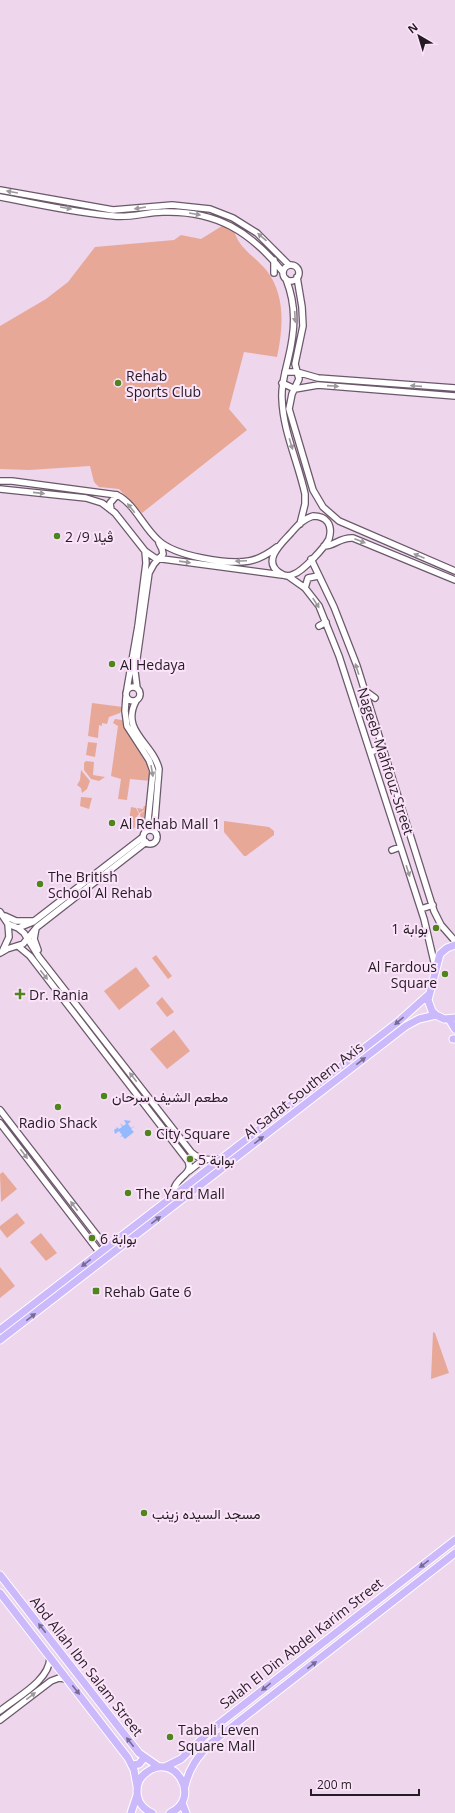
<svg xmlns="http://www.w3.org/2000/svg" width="455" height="1813" font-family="'Open Sans',Vazirmatn,sans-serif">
	<rect width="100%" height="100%" fill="#eed6ed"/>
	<path fill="#e8a898" d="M 222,226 L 234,231 C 240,250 255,256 267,271 C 286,296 283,329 277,357 L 244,352 L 229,409 L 247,430 L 142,513 L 119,489 L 99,487 L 94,482 L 90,466 L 29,470 L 0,469 L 0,326 L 46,299 L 68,282 L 95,247 L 174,240 L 181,235 L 201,239 Z
		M 92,703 L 123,707 L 120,713 L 109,717 L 107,724 L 102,723 L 102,726 L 99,725 L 98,738 L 88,736 Z
		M 115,719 L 122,720 C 134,739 151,758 151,781 L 130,779 L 127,800 L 118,799 L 121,779 L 111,776 L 118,726 L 113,723 Z
		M 88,742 L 97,743 L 95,757 L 86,755 Z
		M 86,761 L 94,762 L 93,775 L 105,777 L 99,781 L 91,779 L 84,770 L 84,763 Z
		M 81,770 L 90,781 L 87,789 L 82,793 L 81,788 L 77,785 L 80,780 Z
		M 81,797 L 92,798 L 89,809 L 80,806 Z
		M 144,806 L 146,806 L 142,830 L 139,825 L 140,829 L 134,828 L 141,821 L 140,814 L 144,811 L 143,810 L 142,812 L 139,813 L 137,808 L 143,809 Z
		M 131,807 L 136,808 L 139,814 L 135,819 L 137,824 L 133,829 L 128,828 Z
		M 224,821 L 269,827 L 274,831 L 274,835 L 246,856 L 244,856 L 224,832 Z
		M 156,955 L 172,976 L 168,979 L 152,958 Z
		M 136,967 L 150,986 L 119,1010 L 104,991 Z
		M 162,997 L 174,1012 L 167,1017 L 156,1003 Z
		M 174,1030 L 190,1051 L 167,1069 L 150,1049 Z
		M 3,1172 L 17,1189 L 1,1202 L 0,1174 Z
		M 17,1213 L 25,1223 L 7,1238 L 0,1229 L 0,1226 Z
		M 41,1233 L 57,1253 L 46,1261 L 30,1242 Z
		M 0,1267 L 15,1286 L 0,1298 Z
		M 433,1332 L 435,1333 L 449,1373 L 431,1379 Z"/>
	<path fill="#93baff" d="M 124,1120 L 131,1121 L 128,1124 L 131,1128 L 135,1126 L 131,1129 L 134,1132 L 125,1139 L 122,1136 L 119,1138 L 122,1135 L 119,1131 L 115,1134 L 114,1130 L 117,1128 L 116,1126 L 119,1129 L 122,1127 L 120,1123 L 123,1126 L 126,1124 Z"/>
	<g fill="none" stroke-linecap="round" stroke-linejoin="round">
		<defs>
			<path id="minor" d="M 0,190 L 113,210 L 172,205 L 210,209 L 233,218 L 257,233 L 289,265
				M 0,197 C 38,204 76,213 114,216 C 131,218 147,212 163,212 C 216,210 251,232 283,272
				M283 273a8 8 0 1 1 16 0a8 8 0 1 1-16 0Z
				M 274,273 L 274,260
				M 297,277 L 302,307 L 303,326 L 295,364 L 299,379 L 292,394 L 289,409 L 313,490 L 323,507 L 339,521 L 455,571
				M 286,279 C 297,307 295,331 288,360 C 285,373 281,385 282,399 C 283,431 298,462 305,494 L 305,504 L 300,524
				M 285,372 L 297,372 L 318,378 L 455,388
				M 282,383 L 295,389 L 318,385 L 455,396
				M 0,481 L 12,481 L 117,495 C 135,504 143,527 158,540 C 174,556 228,565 249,561 C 260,559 268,554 277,547
				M 0,489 L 86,498 L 102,503 L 115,513 L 145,551 L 155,558 L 282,575
				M 111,510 L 110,503 L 117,495
				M 313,516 C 327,516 333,525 329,539 C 324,548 303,571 294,574 C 289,577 284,576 280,573 C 261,561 282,543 291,533 C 297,526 303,519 313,516 Z
				M 324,546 C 335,546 340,537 353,538 L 455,580
				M 311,559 L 334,607 L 357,666 L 434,911 L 441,925 L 455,941
				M 288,576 L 305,588 L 319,606 L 339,656 L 424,919 L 435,966
				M 305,588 L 308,578 L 318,576
				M 319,626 L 326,622
				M126 694a7 7 0 1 1 14 0a7 7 0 1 1-14 0Z
				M 137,688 L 135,672 L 149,573 L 154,564 L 163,554 L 162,549 L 159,543
				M 127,689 L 138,626 L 146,563 L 145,551
				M 364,690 L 375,698
				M 126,697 L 125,711 L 127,726 L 149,760 L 153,771 L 147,830
				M 136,701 C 120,731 153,743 159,769 L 154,831
				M 370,752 L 383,748
				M143 837a7 7 0 1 1 14 0a7 7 0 1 1-14 0Z
				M 392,850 L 400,847
				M 421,909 L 433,905
				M 0,912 L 8,924 L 18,928 L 24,933 L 39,957 L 191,1152 C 199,1160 209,1161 220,1159
				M 5,916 L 16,921 L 33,921
				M 18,928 L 33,922 L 143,837
				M 36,928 L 34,939 L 38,950
				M 18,946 L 30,956 L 188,1161 C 193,1172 182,1175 177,1183 C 174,1187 173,1192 173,1196
				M 3,950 L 9,937 L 8,924
				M 0,953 L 7,949 L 23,944 L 37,927 L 146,842
				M 0,1110 L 106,1247
				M 0,1123 L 100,1253
				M 189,1171 L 204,1159
				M 0,1711 C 17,1697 49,1681 50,1658
				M 0,1720 L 51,1681 L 59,1678 L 67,1679"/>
			<path id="major" d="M 455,945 L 447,948 L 440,954 L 428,1000 L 432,1011 L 436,1015 L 444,1019 L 455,1018
				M 449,1019 L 455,1029
				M 453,1039 L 455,1039
				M 0,1330 L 398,1022 L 428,995
				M 0,1340 L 406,1026 L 419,1019 L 436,1015
				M 0,1575 L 139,1753 L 159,1767
				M 0,1593 L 128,1758 L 134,1770 L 137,1786
				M 132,1765 L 139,1764 L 144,1758
				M 165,1767 L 181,1759 L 211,1730 L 455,1540
				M 185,1786 C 189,1768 198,1756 211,1743 L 455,1553
				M 182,1803 L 186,1813
				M 131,1813 L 137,1795
				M 152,1813 C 143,1809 137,1801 137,1791 C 137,1783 141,1776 147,1772 C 174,1751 203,1798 170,1813"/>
		</defs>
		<use href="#minor" stroke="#6c586b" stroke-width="8"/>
		<use href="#major" stroke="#fff" stroke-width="9"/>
		<use href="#minor" stroke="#fff" stroke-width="5.5"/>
		<use href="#major" stroke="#cbb9fc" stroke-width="7"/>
	</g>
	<defs><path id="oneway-solid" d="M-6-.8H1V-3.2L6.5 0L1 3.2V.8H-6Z"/></defs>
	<g fill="#9c989c">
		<use href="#oneway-solid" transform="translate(12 192) rotate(-170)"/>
		<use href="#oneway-solid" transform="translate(66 208) rotate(10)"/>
		<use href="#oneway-solid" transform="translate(140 208) rotate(171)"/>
		<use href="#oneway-solid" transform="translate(195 214) rotate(10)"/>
		<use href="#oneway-solid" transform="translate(262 237) rotate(-139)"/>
		<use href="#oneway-solid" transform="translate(295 317) rotate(87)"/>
		<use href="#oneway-solid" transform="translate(333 386) rotate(4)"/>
		<use href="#oneway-solid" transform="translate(416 386) rotate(-176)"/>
		<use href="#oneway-solid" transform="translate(291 444) rotate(73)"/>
		<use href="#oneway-solid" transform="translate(39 493) rotate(6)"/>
		<use href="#oneway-solid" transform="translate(131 508) rotate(-129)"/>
		<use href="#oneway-solid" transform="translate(360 541) rotate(21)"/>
		<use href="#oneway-solid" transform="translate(419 556) rotate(-157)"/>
		<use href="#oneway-solid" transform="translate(241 561) rotate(177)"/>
		<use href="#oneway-solid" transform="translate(185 562) rotate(8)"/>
		<use href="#oneway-solid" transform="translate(316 603) rotate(57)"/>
		<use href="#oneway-solid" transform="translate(357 669) rotate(-108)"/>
		<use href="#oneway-solid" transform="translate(152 771) rotate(80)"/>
		<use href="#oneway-solid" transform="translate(408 871) rotate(72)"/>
		<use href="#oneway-solid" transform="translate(44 975) rotate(52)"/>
		<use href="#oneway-solid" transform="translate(133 1077) rotate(-128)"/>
		<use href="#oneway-solid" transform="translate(24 1154) rotate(53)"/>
		<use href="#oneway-solid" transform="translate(74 1206) rotate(-127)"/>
		<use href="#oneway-solid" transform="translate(31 1696) rotate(-38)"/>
	</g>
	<g fill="#786a90">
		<use href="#oneway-solid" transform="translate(399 1021) rotate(140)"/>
		<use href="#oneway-solid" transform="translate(361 1061) rotate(-38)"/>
		<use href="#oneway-solid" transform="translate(259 1140) rotate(-38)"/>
		<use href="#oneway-solid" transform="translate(156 1220) rotate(-38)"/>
		<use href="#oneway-solid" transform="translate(86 1263) rotate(142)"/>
		<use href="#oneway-solid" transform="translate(31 1317) rotate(-38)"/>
		<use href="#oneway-solid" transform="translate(424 1564) rotate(142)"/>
		<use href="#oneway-solid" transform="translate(42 1628) rotate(-128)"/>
		<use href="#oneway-solid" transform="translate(312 1665) rotate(-38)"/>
		<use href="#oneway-solid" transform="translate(266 1687) rotate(141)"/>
		<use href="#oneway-solid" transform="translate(76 1690) rotate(52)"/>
		<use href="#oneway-solid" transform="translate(130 1742) rotate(-128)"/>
	</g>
	<g fill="#4f851c" stroke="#fbe4fa" stroke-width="1.5">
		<circle cx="118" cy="383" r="4"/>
		<circle cx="57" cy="536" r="4"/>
		<circle cx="112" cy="664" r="4"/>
		<circle cx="112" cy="823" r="4"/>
		<circle cx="40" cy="884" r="4"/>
		<circle cx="436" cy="928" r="4"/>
		<circle cx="445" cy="974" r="4"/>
		<path d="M18 988h4v4h4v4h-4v4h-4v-4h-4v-4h4z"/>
		<circle cx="104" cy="1096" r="4"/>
		<circle cx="58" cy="1107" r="4"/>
		<circle cx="148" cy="1133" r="4"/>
		<circle cx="190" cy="1159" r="4"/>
		<circle cx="128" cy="1193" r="4"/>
		<circle cx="92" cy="1238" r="4"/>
		<rect x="92" y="1287" width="8" height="8" rx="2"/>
		<circle cx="144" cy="1513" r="4"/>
		<circle cx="170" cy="1737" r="4"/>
	</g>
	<g text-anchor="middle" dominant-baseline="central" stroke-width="4" stroke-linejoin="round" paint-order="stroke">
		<g font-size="14" fill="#241b23" stroke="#fbe4fa" text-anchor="start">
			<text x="126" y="375">Rehab<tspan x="126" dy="16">Sports Club</tspan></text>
			<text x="65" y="536">ڤيلا 9/ 2</text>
			<text x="120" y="664">Al Hedaya</text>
			<text x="120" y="823">Al Rehab Mall 1</text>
			<text x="48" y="876">The British<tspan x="48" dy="16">School Al Rehab</tspan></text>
			<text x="428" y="928" text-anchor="end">بوابة 1</text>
			<text x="437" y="966" text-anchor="end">Al Fardous<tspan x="437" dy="16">Square</tspan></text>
			<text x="29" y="994">Dr. Rania</text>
			<text x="112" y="1096">مطعم الشيف سرحان</text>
			<text x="58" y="1122" text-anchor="middle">Radio Shack</text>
			<text x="156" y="1133">City Square</text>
			<text x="198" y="1159">بوابة 5</text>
			<text x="136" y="1193">The Yard Mall</text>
			<text x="100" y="1238">بوابة 6</text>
			<text x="104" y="1291">Rehab Gate 6</text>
			<text x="152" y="1513">مسجد السيده زينب</text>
			<text x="178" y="1729">Tabali Leven<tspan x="178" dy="16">Square Mall</tspan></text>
		</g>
		<g font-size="14" fill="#241b23" stroke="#fbe4fa">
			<text transform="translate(386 761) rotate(72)">Nageeb Mahfouz Street</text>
			<text transform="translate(303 1090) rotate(-38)">Al Sadat Southern Axis</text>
			<text transform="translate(301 1643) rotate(-38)">Salah El Din Abdel Karim Street</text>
			<text transform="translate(87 1666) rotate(52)">Abd Allah Ibn Salam Street</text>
		</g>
	</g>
	<g transform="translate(419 36) rotate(322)" stroke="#fbe4fa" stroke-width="3" paint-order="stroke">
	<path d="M0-3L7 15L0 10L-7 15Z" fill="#241b23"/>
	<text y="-6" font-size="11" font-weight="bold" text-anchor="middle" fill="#241b23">N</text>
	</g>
	<path d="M311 1789v6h108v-6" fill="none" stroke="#241b23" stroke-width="2"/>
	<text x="317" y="1789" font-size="12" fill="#241b23" stroke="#fbe4fa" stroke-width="3" paint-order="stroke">200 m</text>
</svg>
